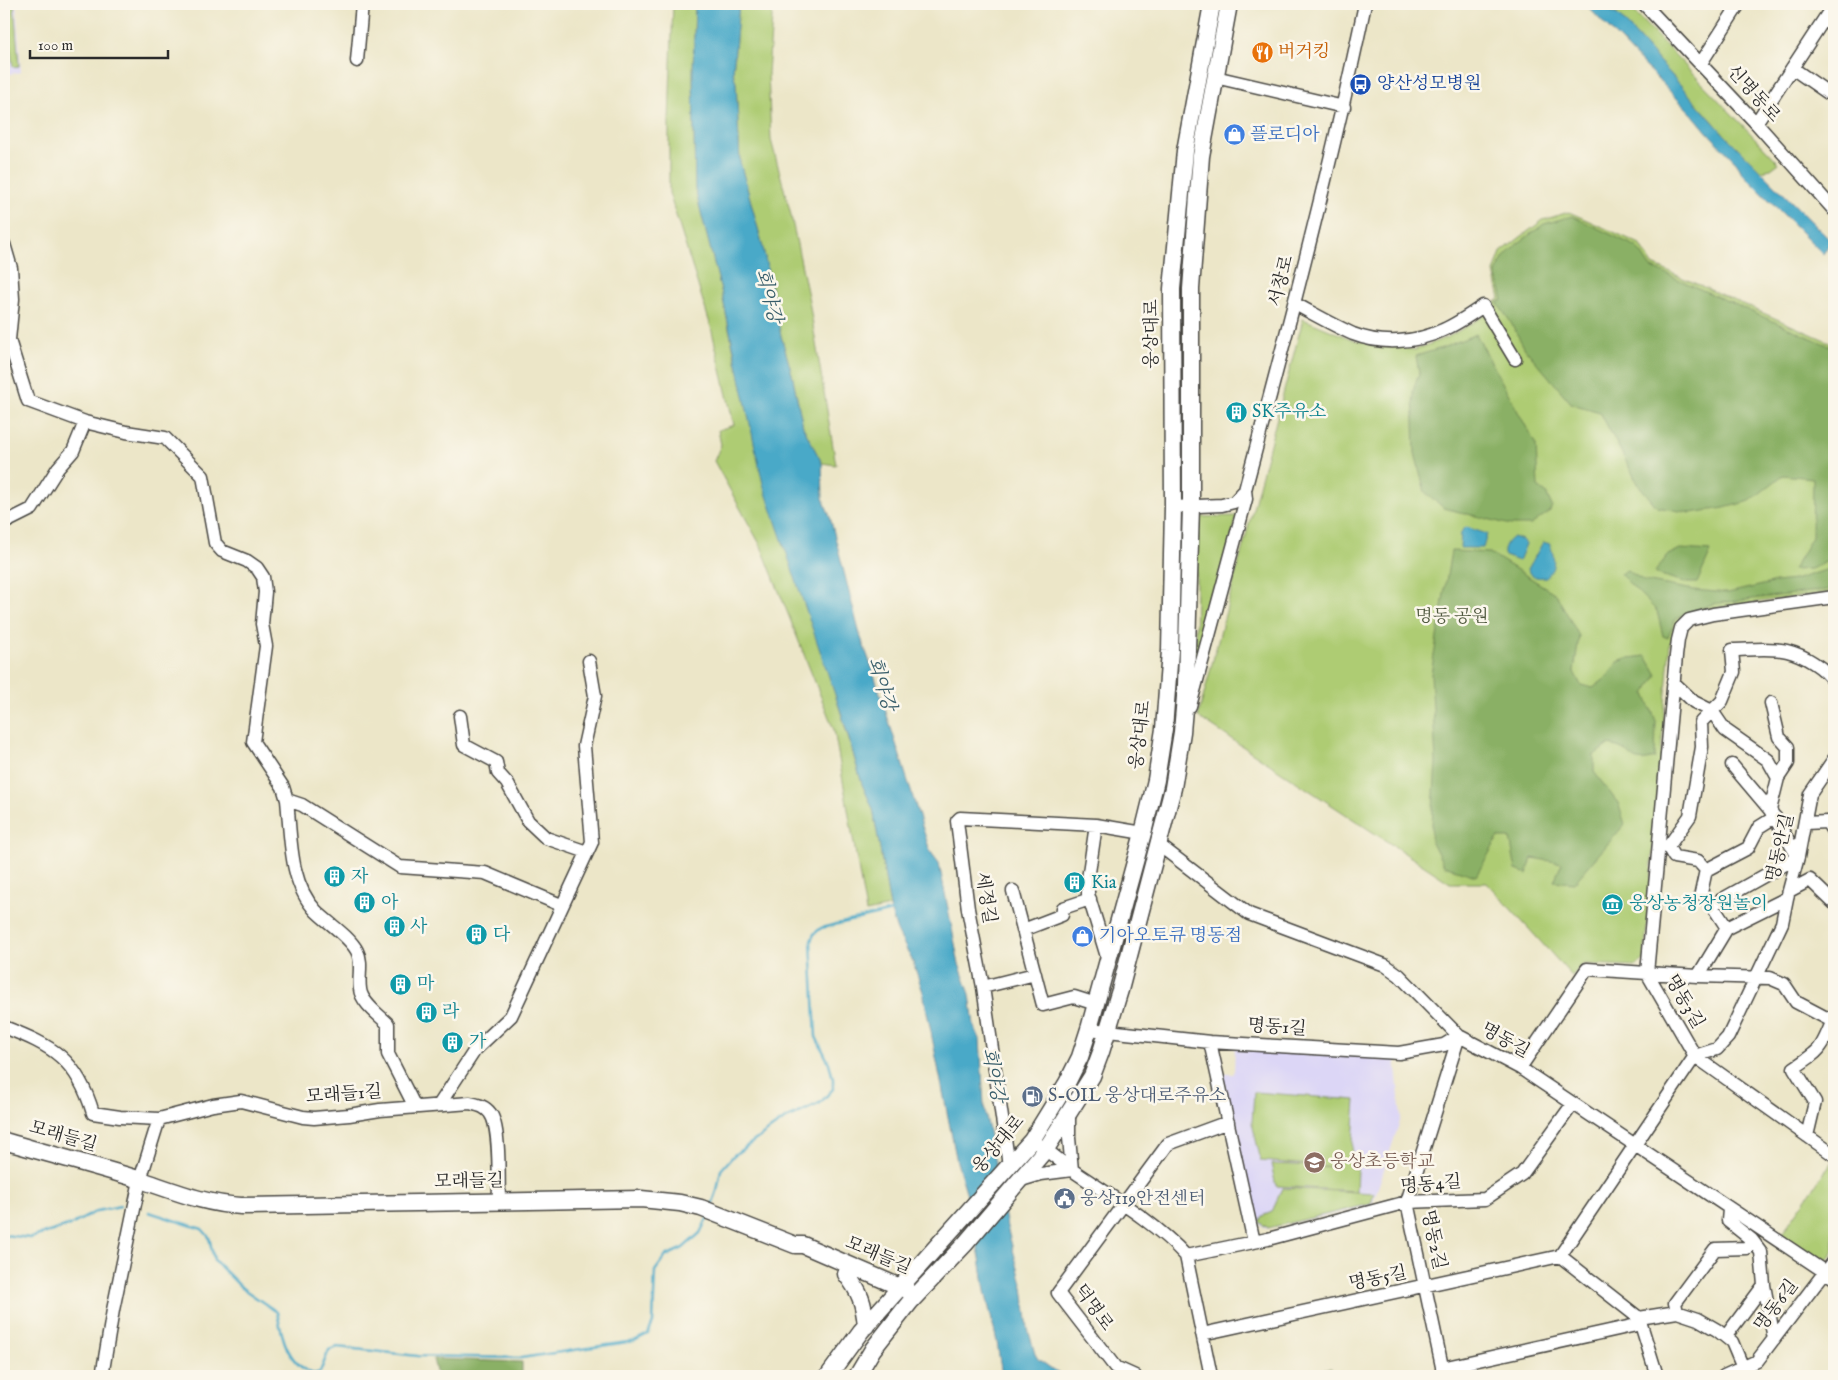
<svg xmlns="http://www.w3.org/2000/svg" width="1838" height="1380" font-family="'IM FELL English','Noto Serif KR',serif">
	<rect width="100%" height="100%" fill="#fbf7ec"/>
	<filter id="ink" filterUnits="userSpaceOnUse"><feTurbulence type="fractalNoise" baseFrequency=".02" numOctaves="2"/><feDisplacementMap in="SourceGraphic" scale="10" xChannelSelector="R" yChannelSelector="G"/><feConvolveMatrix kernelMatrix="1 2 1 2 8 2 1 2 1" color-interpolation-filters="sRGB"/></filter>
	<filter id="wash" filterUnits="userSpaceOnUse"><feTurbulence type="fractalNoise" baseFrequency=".0096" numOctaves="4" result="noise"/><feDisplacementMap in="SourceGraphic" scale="20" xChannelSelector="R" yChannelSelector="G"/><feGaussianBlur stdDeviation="1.12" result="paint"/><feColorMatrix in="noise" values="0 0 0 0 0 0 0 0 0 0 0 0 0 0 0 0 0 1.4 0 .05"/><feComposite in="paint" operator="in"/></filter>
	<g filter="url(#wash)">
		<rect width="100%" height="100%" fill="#ece6c8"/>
		<path fill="#dcd6f6" d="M 4,4 L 16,4 L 21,72 L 4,75 Z
			M 1235,1046 L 1395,1056 L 1401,1118 L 1372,1206 L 1267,1229 L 1255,1221 L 1222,1074 L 1234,1074 Z"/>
		<path fill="#aecc73" stroke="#6c7c4f" d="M 4,4 L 14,4 L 19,66 L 13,67 Z
			M 673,4 L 695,4 L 693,73 L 695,189 L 721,290 L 736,362 L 862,784 L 873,809 L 890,907 L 866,912 L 834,730 L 761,546 L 714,461 L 721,445 L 718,430 L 734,425 L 711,327 L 669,193 L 669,122 Z
			M 739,4 L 773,4 L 768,73 L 771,140 L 790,211 L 809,301 L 836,465 L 822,463 L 803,427 L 792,374 L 781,336 L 762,243 L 740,162 L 736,83 L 733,72 Z
			M 1604,4 L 1626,4 L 1779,163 L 1771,169 L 1760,171 L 1724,134 L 1618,15 L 1612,12 Z
			M 1569,212 L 1640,244 L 1653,265 L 1834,344 L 1834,592 L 1705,609 C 1680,617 1680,621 1670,643 L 1644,960 L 1636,966 L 1583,964 L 1572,976 L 1487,883 L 1450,883 L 1198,717 L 1303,319 L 1354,340 L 1415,350 L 1450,336 L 1497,308 L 1494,303 L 1500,299 L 1494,272 L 1501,252 L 1543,220 Z
			M 1237,516 L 1201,651 L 1197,653 L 1195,653 L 1197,517 Z
			M 1254,1092 L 1356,1100 L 1351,1168 L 1357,1169 L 1356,1191 L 1276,1186 L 1271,1164 L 1336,1167 L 1261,1161 L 1252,1123 Z
			M 1833,1160 L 1834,1250 L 1827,1260 L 1818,1261 L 1781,1235 Z
			M 1282,1188 L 1374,1193 L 1371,1204 L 1268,1228 L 1259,1222 L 1262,1216 L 1272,1212 Z
			M 1331,1368 L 1333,1376 L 1290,1376 L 1292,1376 Z"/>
		<path fill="#8ab065" stroke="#5a6e48" d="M 1572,216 L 1637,247 L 1650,267 L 1834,348 L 1834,558 L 1811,569 L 1793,570 L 1812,537 L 1813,478 L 1783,475 L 1750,501 L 1724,508 L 1691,513 L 1657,507 L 1638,484 L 1600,412 L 1572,404 L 1525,349 L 1510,321 L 1497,303 L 1503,300 L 1496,273 L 1504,257 L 1516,245 L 1544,224 Z
			M 1476,334 L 1536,445 L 1538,487 L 1546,493 L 1552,506 L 1550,511 L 1531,525 L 1511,525 L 1444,508 L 1425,492 L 1415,453 L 1413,391 L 1419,373 L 1416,356 L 1442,348 Z
			M 1680,549 L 1711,551 L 1697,583 L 1687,583 L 1654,573 L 1668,555 Z
			M 1451,551 L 1490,553 L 1556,594 L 1579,636 L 1574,672 L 1581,685 L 1593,688 L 1606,678 L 1618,662 L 1629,658 L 1646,656 L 1657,675 L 1645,694 L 1656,721 L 1655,758 C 1631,765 1637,756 1620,748 C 1616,746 1612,746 1608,745 L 1594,755 L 1594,772 L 1618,803 L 1625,824 L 1574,883 L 1554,881 L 1562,863 L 1532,858 L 1527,874 L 1516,870 L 1510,838 L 1498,838 L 1476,876 L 1444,866 L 1431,840 L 1436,762 L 1431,674 Z
			M 1834,565 L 1834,589 L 1713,604 L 1689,612 L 1675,620 L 1668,638 L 1663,636 L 1657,611 L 1620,574 L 1627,570 L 1644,581 L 1694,590 L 1728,593 L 1776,582 L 1794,580 L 1829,569 Z
			M 433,1359 L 522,1362 L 522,1376 L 437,1376 Z"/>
		<path fill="#49a9c8" stroke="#3a6a7a" d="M 695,4 L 739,4 L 733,72 L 736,83 L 740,162 L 762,243 L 781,336 L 792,374 L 803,427 L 822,463 L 823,498 L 830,517 L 860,635 L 873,671 L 930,851 L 939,863 L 959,964 L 970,994 L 974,1025 L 980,1039 L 984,1105 L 1007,1227 L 1023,1287 L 1028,1329 L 1035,1354 L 1038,1359 L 1059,1374 L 1066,1376 L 1002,1376 L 997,1342 L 985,1291 L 980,1258 L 968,1198 L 957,1162 L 923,992 L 913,962 L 897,931 L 891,912 L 873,809 L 862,784 L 842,715 L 763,484 L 721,290 L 695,189 L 693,73 Z
			M 1585,4 L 1604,4 L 1612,12 L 1618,15 L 1724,134 L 1831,241 L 1823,254 L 1742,173 L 1737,163 L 1708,133 L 1693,115 Z
			M 1466,527 L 1487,534 L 1483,548 L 1461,548 L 1460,547 L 1461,532 Z
			M 1514,537 L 1522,540 L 1526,544 L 1519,561 L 1505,556 L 1504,554 C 1503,547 1508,539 1514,537 Z
			M 1543,542 L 1550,544 C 1554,556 1557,568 1546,577 C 1539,578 1529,578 1528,569 Z"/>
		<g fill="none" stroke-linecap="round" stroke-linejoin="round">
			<path stroke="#49a9c8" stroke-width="2.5" d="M 712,1205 L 717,1191 L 721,1170 L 734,1155 L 784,1120 L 820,1103 L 833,1089 L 833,1079 L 829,1063 L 816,1037 L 811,941 L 814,934 L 821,928 L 892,911
				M 149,1212 L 202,1229 L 209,1237 L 214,1260 L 242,1288 L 277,1312 C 282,1337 287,1364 314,1374 L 320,1372 L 329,1350 L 337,1347 L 418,1356 L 521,1358 L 634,1341 L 648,1334 L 653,1323 L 655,1271 L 666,1256 L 683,1248 L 700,1233 L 708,1217
				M 4,1235 L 30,1238 L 71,1225 L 97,1211 L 120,1206"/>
		</g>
	</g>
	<g filter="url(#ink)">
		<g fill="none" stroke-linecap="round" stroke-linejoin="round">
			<defs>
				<path id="minor" d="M 1644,4 L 1756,123 L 1834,210
					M 357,61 L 362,4
					M 1701,63 L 1739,4
					M 1792,68 L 1834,97
					M 1215,77 L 1344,107
					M 1756,123 L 1834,4
					M 4,244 L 11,268 L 13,299 L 9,340 L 28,401 L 85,422 L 126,432 L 165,438 L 203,476 L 215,543 L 222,551 L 247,561 L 257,568 L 263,577 L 265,592 L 262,624 L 266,646 L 253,742 L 283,787 L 287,800 L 302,805 L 400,867 L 485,873 L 561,905
					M 1295,304 C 1314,314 1333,325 1353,334 C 1381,345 1416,343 1443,330 C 1457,324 1470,315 1483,306 L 1515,359
					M 1173,507 L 1222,505 L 1234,502 L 1245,490 C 1288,328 1331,167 1365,4
					M 4,523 L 32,509 L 58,468 L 73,451 L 85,422
					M 1834,597 L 1713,614 L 1689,620 L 1681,628 L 1678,640 L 1676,656 L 1647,973 L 1698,976 L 1727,928 L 1787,898 L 1798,857 L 1810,794 L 1834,759
					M 1673,682 L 1694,702 L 1712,711 L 1725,730 L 1768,760 L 1778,778 L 1770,810 L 1798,857 L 1712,905 L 1727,928
					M 1771,703 L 1779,737 L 1788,747 L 1788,763 L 1778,778
					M 1190,706 L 1246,499 L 1245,490
					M 460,716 L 464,745 L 496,762 L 498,773 L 507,783 L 528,821 L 546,838 L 587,852
					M 1732,765 L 1770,810
					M 287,800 C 291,837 289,883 316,911 C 328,923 349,936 357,951 C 363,962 358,976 360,989 C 361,1002 379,1015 388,1024 L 388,1054 L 415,1107
					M 1775,817 L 1759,827 L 1748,848 L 1706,870 L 1698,861 L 1674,857 L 1668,847 L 1690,816 L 1702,747 L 1701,722 L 1722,701 L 1734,672 L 1732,650 C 1748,650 1771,647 1787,651 C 1804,655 1825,668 1834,682
					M 1805,823 L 1827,822 L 1834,833
					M 1096,825 L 1088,879 L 1088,894 L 1108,960
					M 1159,845 L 1249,914 L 1385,965 L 1399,975 L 1459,1036 L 1520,1068 L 1834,1278
					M 1706,870 L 1701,893 L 1712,905
					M 1013,891 L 1043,1005 L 1074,997 L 1096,1004
					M 1789,891 L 1810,880 L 1834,903
					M 1023,930 L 1062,915 L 1063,908 L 1090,899
					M 1698,976 L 1770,978 L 1784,984 L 1796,1002 L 1834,1022
					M 983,987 L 1035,974
					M 4,1027 C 53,1046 77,1059 93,1113 L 120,1117 L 159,1119 L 213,1105 L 241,1101 L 303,1117 L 314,1118 L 349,1115 L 380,1110 L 470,1103 C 478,1105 485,1106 490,1113 C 501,1127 498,1182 499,1201
					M 1089,1029 L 1210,1042 L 1399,1053 L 1444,1045 L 1459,1036
					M 1210,1042 L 1254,1242
					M 1520,1068 L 1587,969 L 1647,973 L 1695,1056 L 1834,1155
					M 439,1105 L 475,1050 L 511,1016 L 592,842 L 584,746 L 595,696 L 589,661
					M 1807,1136 L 1815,1102 L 1794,1068 C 1821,1050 1821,1050 1833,1020
					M 1038,1144 C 1051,1153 1062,1163 1075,1172 C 1112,1197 1156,1223 1186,1256 L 1211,1376
					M 1009,1166 L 983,987 L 968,909 L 957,821 L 960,818 L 1096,825 L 1143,833
					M 1021,1180 L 1041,1174 L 1072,1170 L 1069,1138 L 1069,1115
					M 1186,1256 L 1268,1239 L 1407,1202 L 1485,1199 L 1522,1174 L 1572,1105
					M 1560,1256 L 1639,1318 L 1657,1376
					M 1764,1285 L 1774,1339
					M 1677,1312 L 1675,1303 L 1715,1249 L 1747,1248 L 1752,1240 L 1728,1221 L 1729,1209
					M 1639,1318 L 1677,1312 L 1698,1319 L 1717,1330 L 1732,1342 L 1743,1368
					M 1202,1334 L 1560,1256 L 1695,1056 L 1717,1049 L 1728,1037 L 1782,923 L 1787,898
					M 1726,1336 L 1764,1285 L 1761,1252 L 1752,1240
					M 1442,1368 L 1641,1324
					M 102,1376 L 113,1310 L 140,1180 L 159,1119
					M 1135,1376 L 1115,1367 L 1058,1293 L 1168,1144 L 1228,1122
					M 1444,1376 L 1407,1202 L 1459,1036
					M 1724,1376 L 1757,1361 L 1834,1260"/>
				<path id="major" d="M 4,1141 C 49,1154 96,1166 141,1180 C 174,1191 205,1204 241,1206 L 641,1199 L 680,1203 L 701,1208 L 795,1245 L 803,1245 L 907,1290
					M 846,1274 C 860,1292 864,1303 866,1326
					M 828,1376 L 861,1331 L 1032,1140 L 1067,1083 L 1080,1057 L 1089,1029 L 1143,833 L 1156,780 L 1164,729 L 1170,651 L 1173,507 L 1172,289 L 1185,151 L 1212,4
					M 857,1376 L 873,1349 L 910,1302 L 965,1244 L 1046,1149 L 1092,1076 L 1101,1052 L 1120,990 L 1173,788 L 1182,732 L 1186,685 L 1191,506 L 1191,289 L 1201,156 L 1229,4"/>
			</defs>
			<use href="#minor" stroke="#484743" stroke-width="15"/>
			<use href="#major" stroke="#484743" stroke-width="19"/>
			<use href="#minor" stroke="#fff" stroke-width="12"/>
			<use href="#major" stroke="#fff" stroke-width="16"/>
		</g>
	</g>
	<defs>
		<symbol id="restaurant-disc" viewBox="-11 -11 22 22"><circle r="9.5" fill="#e8710a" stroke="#fbf7ec"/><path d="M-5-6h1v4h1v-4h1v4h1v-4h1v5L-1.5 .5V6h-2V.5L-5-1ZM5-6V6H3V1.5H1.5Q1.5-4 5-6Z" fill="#fff"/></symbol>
		<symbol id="bus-disc" viewBox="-11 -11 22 22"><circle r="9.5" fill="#1a4fb4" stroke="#fbf7ec"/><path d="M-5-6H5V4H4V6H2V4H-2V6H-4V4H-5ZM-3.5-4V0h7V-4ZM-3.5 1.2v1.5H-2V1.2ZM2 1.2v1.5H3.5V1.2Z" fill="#fff"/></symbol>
		<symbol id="shop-disc" viewBox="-11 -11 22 22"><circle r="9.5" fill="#3f7fe0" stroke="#fbf7ec"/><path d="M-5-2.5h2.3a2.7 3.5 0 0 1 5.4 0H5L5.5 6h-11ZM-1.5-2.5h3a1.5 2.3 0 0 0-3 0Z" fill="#fff"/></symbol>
		<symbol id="building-disc" viewBox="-11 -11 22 22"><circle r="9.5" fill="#0f9aa8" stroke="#fbf7ec"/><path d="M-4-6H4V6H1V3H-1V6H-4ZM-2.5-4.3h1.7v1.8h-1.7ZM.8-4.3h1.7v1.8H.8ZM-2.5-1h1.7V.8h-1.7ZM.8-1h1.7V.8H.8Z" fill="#fff"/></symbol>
		<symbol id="museum-disc" viewBox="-11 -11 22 22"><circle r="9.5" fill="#0f9aa8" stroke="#fbf7ec"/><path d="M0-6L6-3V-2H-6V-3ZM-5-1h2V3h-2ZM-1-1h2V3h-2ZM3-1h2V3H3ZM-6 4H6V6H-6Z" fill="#fff"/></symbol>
		<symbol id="fuel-disc" viewBox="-11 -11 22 22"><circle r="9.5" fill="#5c6f8a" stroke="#fbf7ec"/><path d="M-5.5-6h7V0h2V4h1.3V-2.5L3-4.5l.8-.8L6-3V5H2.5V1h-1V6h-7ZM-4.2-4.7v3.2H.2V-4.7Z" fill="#fff"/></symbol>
		<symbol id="school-disc" viewBox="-11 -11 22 22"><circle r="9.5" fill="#8d6e63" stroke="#fbf7ec"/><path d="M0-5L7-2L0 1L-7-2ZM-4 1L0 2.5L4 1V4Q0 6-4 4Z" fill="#fff"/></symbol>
		<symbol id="civic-disc" viewBox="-11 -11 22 22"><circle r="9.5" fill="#5c6f8a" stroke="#fbf7ec"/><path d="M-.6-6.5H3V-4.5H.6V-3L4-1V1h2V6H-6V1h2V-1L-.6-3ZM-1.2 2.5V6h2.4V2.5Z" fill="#fff"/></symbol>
	</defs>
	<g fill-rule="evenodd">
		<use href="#restaurant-disc" x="1250" y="40" width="25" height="25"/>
		<use href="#bus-disc" x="1348" y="72" width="25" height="25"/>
		<use href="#shop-disc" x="1222" y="122" width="25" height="25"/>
		<use href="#building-disc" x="1224" y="400" width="25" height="25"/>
		<use href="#building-disc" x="322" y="864" width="25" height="25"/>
		<use href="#building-disc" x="1062" y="870" width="25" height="25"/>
		<use href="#building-disc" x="352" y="890" width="25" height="25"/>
		<use href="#museum-disc" x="1600" y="892" width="25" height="25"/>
		<use href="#building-disc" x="382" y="914" width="25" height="25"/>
		<use href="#building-disc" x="464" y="922" width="25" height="25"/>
		<use href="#shop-disc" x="1070" y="924" width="25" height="25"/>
		<use href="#building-disc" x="388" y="972" width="25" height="25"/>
		<use href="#building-disc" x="414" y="1000" width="25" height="25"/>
		<use href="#building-disc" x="440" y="1030" width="25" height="25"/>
		<use href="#fuel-disc" x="1020" y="1084" width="25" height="25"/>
		<use href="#school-disc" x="1302" y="1150" width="25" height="25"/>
		<use href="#civic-disc" x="1052" y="1186" width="25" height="25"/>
	</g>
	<g text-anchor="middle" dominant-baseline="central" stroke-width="5" stroke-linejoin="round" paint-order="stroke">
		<g font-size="18" fill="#c56008" stroke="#fbf7ec" text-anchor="start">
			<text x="1278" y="52">버거킹</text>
		</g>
		<g font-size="18" fill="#164399" stroke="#fbf7ec" text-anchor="start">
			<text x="1377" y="84">양산성모병원</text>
		</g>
		<g font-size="18" fill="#2b2b2b" stroke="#fbf7ec">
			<text transform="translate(1753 94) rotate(48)">신명동로</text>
			<text transform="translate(1282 281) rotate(-76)">서창로</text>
			<text transform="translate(1152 334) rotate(-90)">웅상대로</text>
			<text transform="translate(1141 735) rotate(-83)">웅상대로</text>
			<text transform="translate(1781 848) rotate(-77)">명동안길</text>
			<text transform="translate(985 898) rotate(81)">세정길</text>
			<text transform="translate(1684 1002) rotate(60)">명동3길</text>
			<text transform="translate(1277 1028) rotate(4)">명동1길</text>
			<text transform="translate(1505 1041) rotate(29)">명동길</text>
			<text transform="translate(344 1095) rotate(-4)">모래들1길</text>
			<text transform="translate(63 1137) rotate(16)">모래들길</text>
			<text transform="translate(999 1145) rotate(-50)">웅상대로</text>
			<text transform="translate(469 1182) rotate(-1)">모래들길</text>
			<text transform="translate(1431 1185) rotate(-5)">명동4길</text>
			<text transform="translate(1433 1240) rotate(78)">명동2길</text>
			<text transform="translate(878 1256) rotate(23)">모래들길</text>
			<text transform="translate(1378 1279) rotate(-12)">명동5길</text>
			<text transform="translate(1777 1306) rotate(-53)">명동6길</text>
			<text transform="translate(1093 1308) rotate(54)">덕명로</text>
		</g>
		<g font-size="18" fill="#366cbe" stroke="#fbf7ec" text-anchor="start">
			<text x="1250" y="135">플로디아</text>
			<text x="1099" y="936">기아오토큐 명동점</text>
		</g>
		<g font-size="18" fill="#0d838f" stroke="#fbf7ec" text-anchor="start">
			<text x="1252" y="412">SK주유소</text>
			<text x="351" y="877">자</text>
			<text x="1091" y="883">Kia</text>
			<text x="381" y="903">아</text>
			<text x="1629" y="904">웅상농청장원놀이</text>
			<text x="410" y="927">사</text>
			<text x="493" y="935">다</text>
			<text x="417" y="984">마</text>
			<text x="442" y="1012">라</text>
			<text x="469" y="1042">가</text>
		</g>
		<g font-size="18" fill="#525b41" stroke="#fbf7ec">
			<text x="1452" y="617">명동 공원</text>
		</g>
		<g font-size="18" fill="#4e5e75" stroke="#fbf7ec" text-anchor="start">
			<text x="1048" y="1096">S-OIL 웅상대로주유소</text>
			<text x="1080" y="1199">웅상119안전센터</text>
		</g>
		<g font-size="18" fill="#785e54" stroke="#fbf7ec" text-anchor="start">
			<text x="1330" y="1162">웅상초등학교</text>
		</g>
		<g font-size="19" font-style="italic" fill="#375d6a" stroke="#fbf7ec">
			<text transform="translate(768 296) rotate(75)">회야강</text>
			<text transform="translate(881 684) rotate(73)">회야강</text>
			<text transform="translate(993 1075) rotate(79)">회야강</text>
		</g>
	</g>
	<rect width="1838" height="1380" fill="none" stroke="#fbf7ec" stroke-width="20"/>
	<path d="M30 50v8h138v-8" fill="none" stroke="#2b2b2b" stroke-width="2.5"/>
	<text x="38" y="50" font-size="15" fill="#2b2b2b" stroke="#fbf7ec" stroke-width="4" paint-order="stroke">100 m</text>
</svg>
